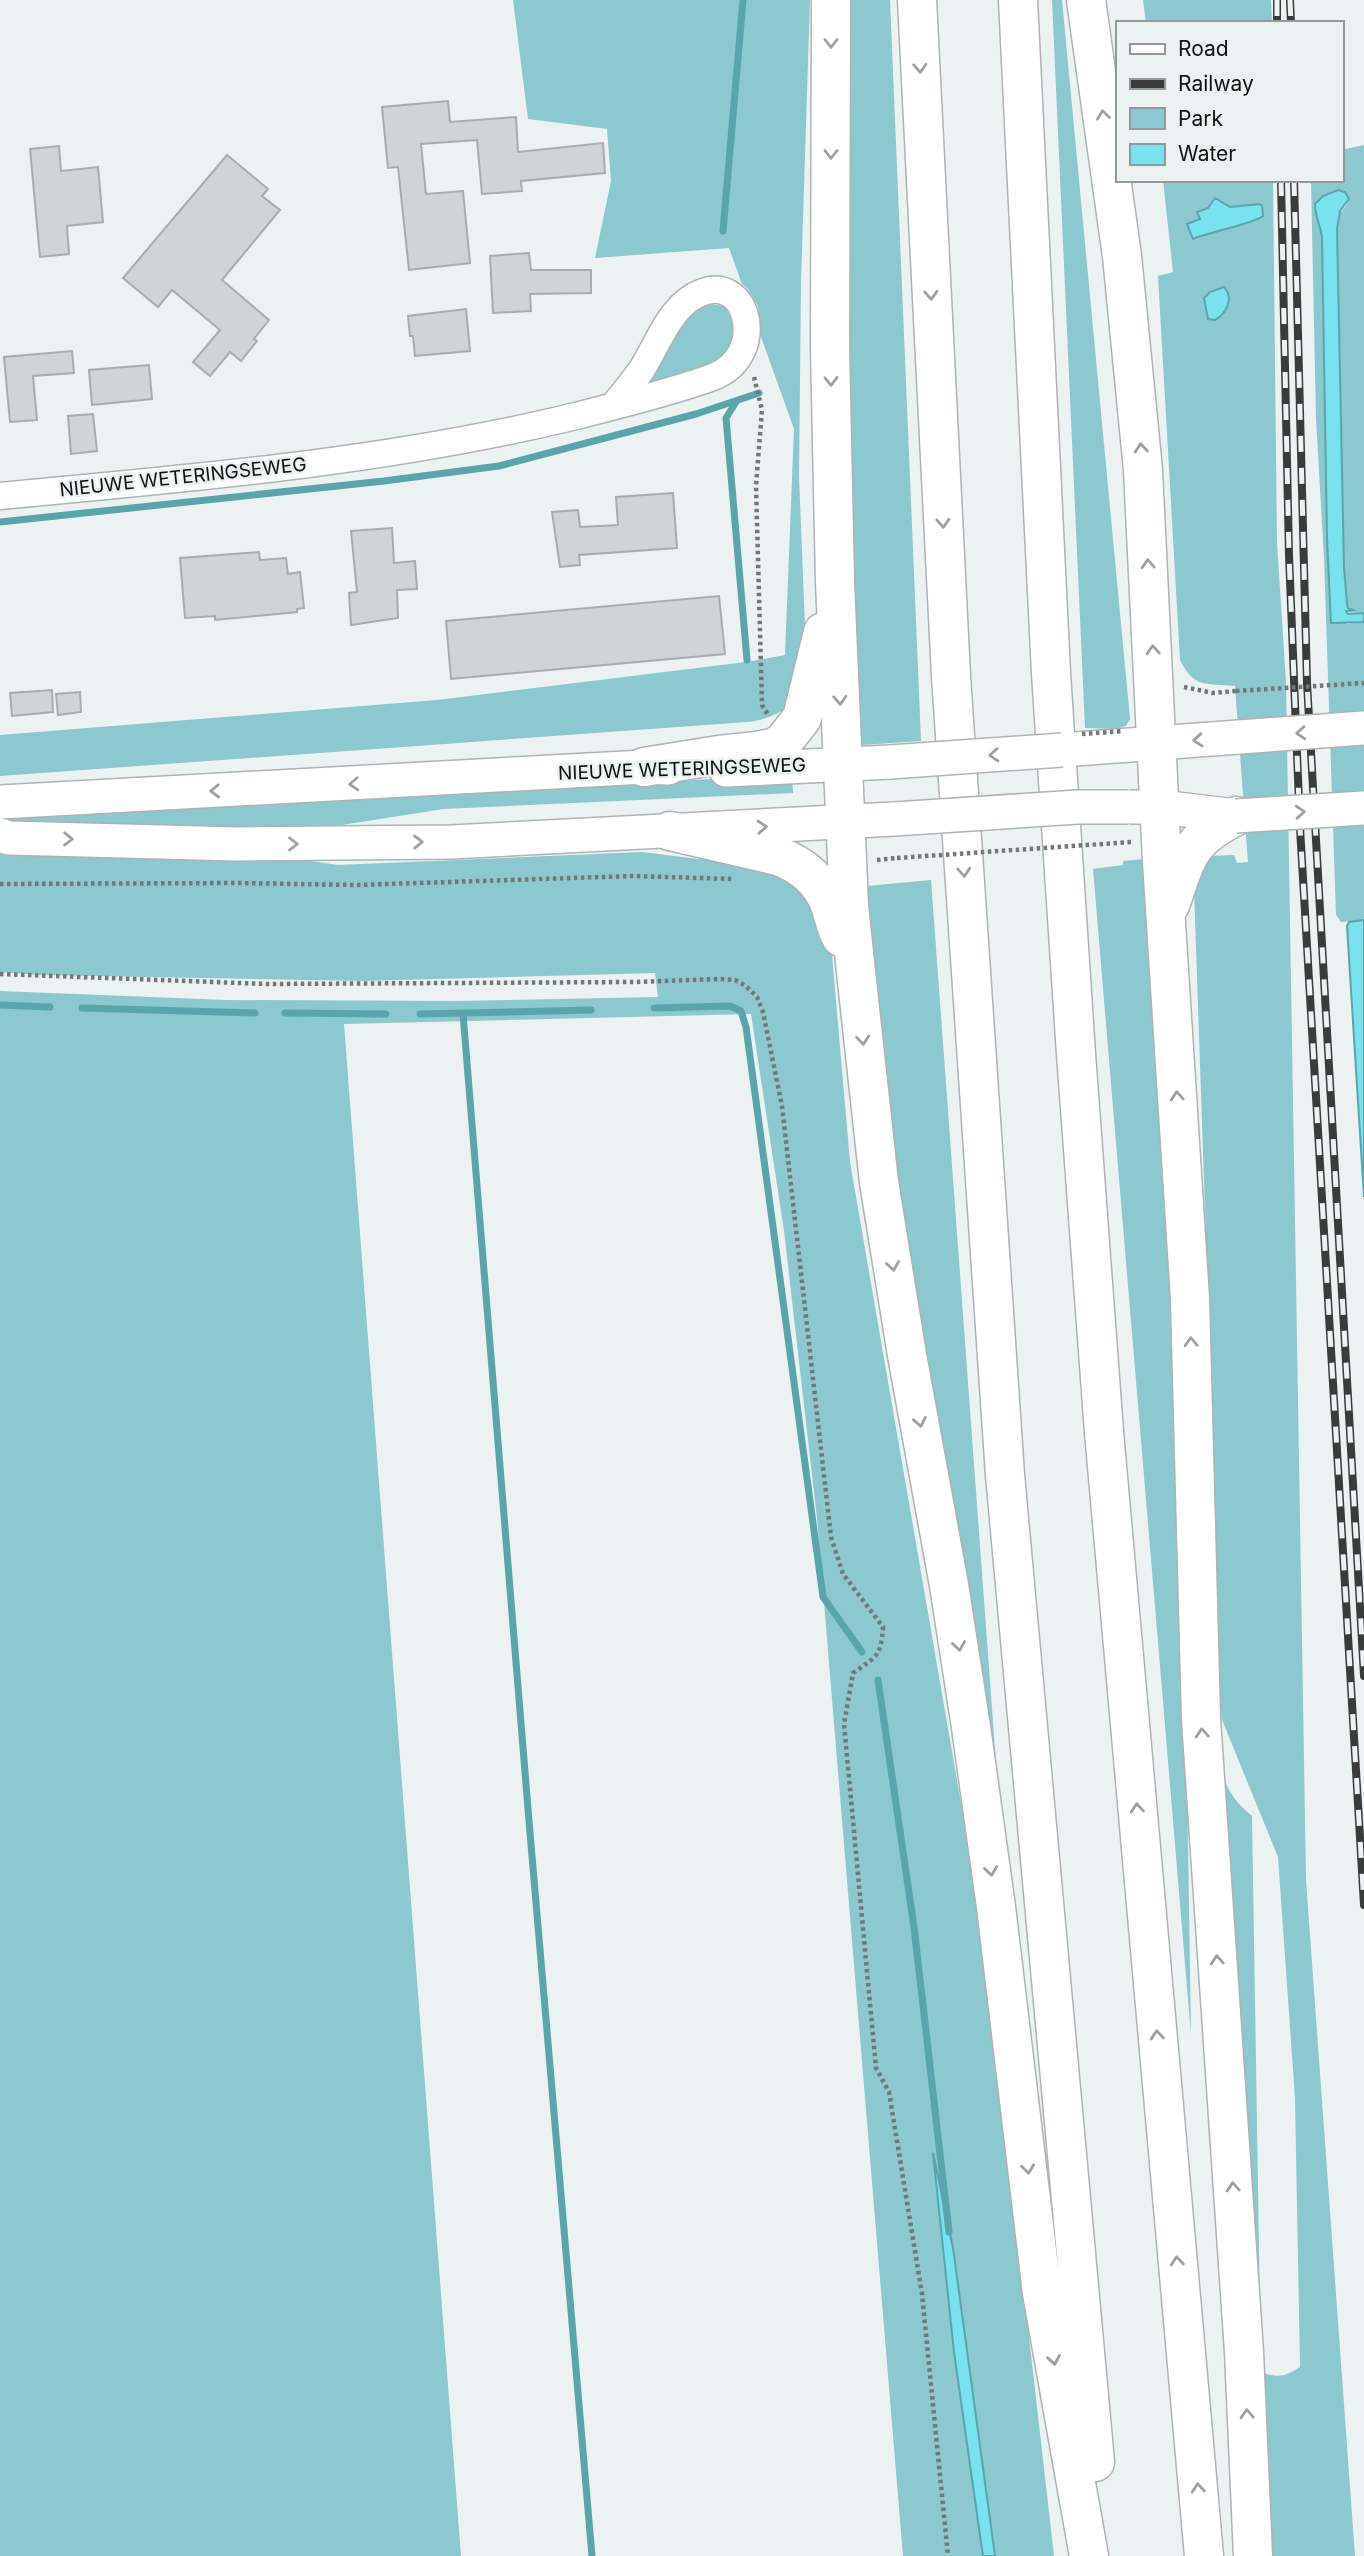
<svg xmlns="http://www.w3.org/2000/svg" width="1364" height="2556" font-family="Inter,sans-serif">
	<rect width="100%" height="100%" fill="#ecf1f1"/>
	<path fill="#8bc8cf" fill-rule="evenodd" d="M 513,0 L 810,0 L 801,281 L 799,477 L 805,626 L 791,704 C 777,715 765,720 747,722 L 0,776 L 0,735 L 437,700 L 746,662 L 785,655 L 794,429 L 761,337 L 758,306 L 747,288 L 742,284 L 729,248 L 595,258 L 611,181 L 607,129 L 528,119 Z
		M 847,0 L 890,0 L 921,741 L 861,745 L 845,501 Z
		M 1052,0 L 1062,0 L 1130,719 L 1126,726 L 1115,729 L 1085,728 Z
		M 1143,0 L 1271,0 L 1272,23 L 1146,23 Z
		M 1364,145 L 1364,613 L 1346,612 L 1351,610 L 1347,603 L 1344,568 L 1337,229 L 1338,216 L 1348,203 L 1349,197 L 1345,192 L 1323,196 L 1315,204 L 1322,237 L 1327,538 L 1329,558 L 1346,624 L 1364,622 L 1364,920 L 1341,922 L 1336,915 L 1324,558 L 1316,419 L 1311,180 L 1341,180 L 1341,150 Z
		M 1163,180 L 1273,180 L 1277,543 L 1286,682 L 1306,1880 L 1355,2556 L 1267,2556 L 1221,1769 C 1227,1790 1235,1802 1252,1816 L 1261,2372 C 1277,2378 1286,2377 1300,2367 L 1295,2098 L 1278,1857 L 1216,1705 L 1207,1268 L 1194,889 L 1208,856 L 1234,855 L 1237,863 L 1248,862 L 1235,686 C 1207,683 1194,689 1180,660 L 1158,276 L 1173,272 ZM 1215,198 L 1229,207 L 1262,206 L 1263,216 C 1252,225 1210,232 1193,238 L 1187,224 L 1200,219 Z
		M 711,304 L 723,306 C 742,325 731,346 720,366 L 648,386 C 653,369 675,330 687,317 C 694,311 703,307 711,304 Z
		M 792,775 L 793,793 L 443,809 L 317,829 L 5,825 L 1,816 L 11,810 L 111,813 L 266,801 Z
		M 0,843 L 229,849 L 338,865 L 642,852 L 764,867 L 796,885 L 830,932 L 850,1162 L 972,1867 L 993,2049 L 1024,2293 L 1054,2556 L 903,2556 L 817,1518 L 784,1231 L 751,1014 L 344,1024 L 461,2556 L 0,2556 L 0,991 L 226,1000 L 457,1001 L 658,997 L 655,973 L 362,981 L 40,975 L 0,972 Z
		M 1155,858 L 1181,1391 L 1191,2035 L 1093,869 L 1123,865 L 1123,861 Z
		M 931,880 L 998,1790 L 899,1273 L 856,887 Z"/>
	<path fill="#79e2ee" stroke="#5aa4ac" stroke-width="2" d="M 1338,190 L 1345,192 L 1349,199 L 1340,211 L 1337,229 L 1344,568 L 1347,603 L 1348,608 L 1353,610 L 1346,611 L 1348,614 L 1364,613 L 1364,622 L 1331,623 L 1327,538 L 1322,237 C 1320,225 1315,215 1315,204 L 1323,196 Z
		M 1215,198 L 1230,207 L 1260,204 L 1262,206 L 1263,216 C 1253,224 1209,232 1193,239 L 1187,224 L 1200,219 L 1197,212 L 1208,208 Z
		M 1224,287 C 1234,298 1227,313 1215,320 L 1208,319 L 1204,298 L 1210,292 Z
		M 1364,920 L 1364,1197 L 1347,926 L 1349,922 Z
		M 933,2153 L 953,2248 L 995,2556 L 983,2556 L 954,2352 Z"/>
	<g fill="none" stroke-linecap="round" stroke-linejoin="round">
		<path stroke="#5aa4ac" stroke-width="7" d="M 723,231 L 743,0
			M 736,402 L 726,418 L 747,660
			M 0,522 L 384,481 L 499,466 L 696,414 L 759,393
			M 0,1005 L 50,1007
			M 82,1008 L 255,1013
			M 654,1008 L 730,1006 L 741,1011 L 746,1027 L 823,1597 L 862,1652
			M 285,1013 L 386,1014
			M 420,1014 L 591,1010
			M 463,1014 L 529,1821 L 592,2556
			M 878,1680 L 914,1927 L 949,2232"/>
	</g>
	<path fill="#cfd4d5" stroke="#a8acad" stroke-width="2" d="M 448,101 L 450,122 L 516,117 L 518,152 L 603,143 L 605,173 L 521,181 L 522,191 L 482,194 L 477,140 L 421,144 L 426,194 L 463,191 L 470,263 L 409,270 L 398,167 L 388,168 L 382,107 Z
		M 59,146 L 61,171 L 98,167 L 103,222 L 67,226 L 69,254 L 40,257 L 30,149 Z
		M 227,155 L 268,189 L 262,196 L 280,210 L 222,280 L 269,320 L 254,339 L 257,341 L 241,361 L 230,352 L 210,376 L 193,362 L 220,330 L 172,290 L 158,307 L 123,278 Z
		M 529,253 L 531,270 L 591,270 L 591,293 L 530,294 L 531,311 L 493,313 L 490,256 Z
		M 466,309 L 470,351 L 415,356 L 413,336 L 410,336 L 408,316 Z
		M 72,351 L 74,373 L 33,376 L 37,420 L 10,422 L 4,357 Z
		M 149,365 L 152,399 L 92,405 L 89,370 Z
		M 93,414 L 97,451 L 71,454 L 68,416 Z
		M 673,493 L 677,548 L 579,555 L 580,565 L 560,567 L 552,512 L 578,510 L 580,527 L 618,525 L 616,497 Z
		M 392,528 L 394,563 L 415,561 L 417,589 L 397,590 L 398,618 L 351,625 L 349,593 L 357,592 L 351,531 Z
		M 259,552 L 260,560 L 286,558 L 288,574 L 300,572 L 304,608 L 297,609 L 297,612 L 215,620 L 215,616 L 185,618 L 180,558 Z
		M 719,596 L 725,654 L 451,679 L 446,621 Z
		M 52,690 L 53,712 L 12,716 L 10,693 Z
		M 80,692 L 81,712 L 58,715 L 56,694 Z"/>
	<g fill="none" stroke-linecap="round" stroke-linejoin="round">
		<defs>
			<path id="minor" d="M 0,496 C 193,478 387,462 576,416 C 622,404 669,393 713,377 C 768,356 749,275 703,292 C 671,303 659,342 642,369 C 633,382 623,394 613,406"/>
			<path id="major" d="M 1062,750 L 1239,737
				M 726,770 L 890,762
				M 0,802 L 644,767 L 668,768
				M 1134,807 L 1161,807 L 1236,816
				M 0,835 L 9,838 L 237,844 L 451,842 L 894,819"/>
			<path id="highway" d="M 831,0 L 830,348 L 835,582 L 849,906 L 856,972 L 879,1182 L 907,1355 L 949,1585 L 971,1727 L 996,1907 L 1042,2293 L 1089,2556
				M 917,0 L 951,676 L 1005,1475 L 1095,2462
				M 1018,0 L 1051,673 L 1076,1054 L 1104,1432 L 1204,2556
				M 1086,0 L 1122,256 L 1143,470 L 1162,861 L 1190,1299 L 1201,1719 L 1244,2352 L 1253,2556
				M 644,767 L 719,755 L 757,751 L 776,747 L 784,741 L 802,718 L 823,632
				M 670,831 L 778,856 C 802,865 821,880 830,905 C 834,917 835,926 841,937
				M 1170,905 C 1188,855 1187,841 1236,816"/>
		</defs>
		<use href="#minor" stroke="#aeb3b3" stroke-width="29"/>
		<use href="#major" stroke="#aeb3b3" stroke-width="36"/>
		<use href="#highway" stroke="#aeb3b3" stroke-width="41"/>
		<path stroke="#747777" stroke-width="4.5" stroke-dasharray="3.5 3.5" stroke-linecap="butt" d="M 754,377 L 762,410 L 756,485 L 762,705 L 768,715
			M 1184,687 L 1213,693 L 1236,691
			M 877,860 L 897,858
			M 0,884 L 236,883 L 356,885 L 633,876 L 734,879
			M 0,974 L 267,984 L 635,982 L 719,979 L 735,980 L 746,986 L 757,997 L 763,1012 L 782,1106 L 831,1537 L 843,1574 L 883,1627 C 881,1657 877,1656 853,1673 L 844,1724 L 876,2068 L 889,2092 L 922,2294 L 948,2556"/>
		<use href="#minor" stroke="#fff" stroke-width="26"/>
		<use href="#major" stroke="#fff" stroke-width="33"/>
		<use href="#highway" stroke="#fff" stroke-width="38"/>
		<defs>
			<path id="rail" d="M 1277,0 L 1277,23
				M 1290,0 L 1291,23
				M 1281,180 L 1289,555 L 1300,828 L 1364,1905
				M 1294,180 L 1307,683 L 1364,1676"/>
		</defs>
		<use href="#rail" stroke="#3a3c3c" stroke-width="8"/>
		<use href="#rail" stroke="#ecf1f1" stroke-width="5" stroke-dasharray="16" stroke-linecap="butt"/>
		<defs>
			<path id="major-bridge" d="M 1239,737 L 1364,728
				M 890,762 L 1062,750
				M 1236,816 L 1364,808
				M 894,819 L 1078,807 L 1128,807"/>
		</defs>
		<use href="#major-bridge" stroke="#aeb3b3" stroke-width="36" stroke-linecap="butt"/>
		<path stroke="#747777" stroke-width="4.5" stroke-dasharray="3.5 3.5" stroke-linecap="butt" d="M 1236,691 L 1364,683
			M 1082,734 L 1123,731
			M 897,858 L 1131,842"/>
		<use href="#major-bridge" stroke="#fff" stroke-width="33"/>
	</g>
	<defs><path id="oneway-chevron" d="M-2-3.5L2.5 0L-2 3.5" fill="none" stroke-width="1.6" stroke-linecap="round" stroke-linejoin="round" transform="scale(1.75)"/></defs>
	<g stroke="#9fa0a0">
		<use href="#oneway-chevron" transform="translate(831 43) rotate(90)"/>
		<use href="#oneway-chevron" transform="translate(920 68) rotate(87)"/>
		<use href="#oneway-chevron" transform="translate(1103 115) rotate(-98)"/>
		<use href="#oneway-chevron" transform="translate(831 154) rotate(90)"/>
		<use href="#oneway-chevron" transform="translate(931 295) rotate(87)"/>
		<use href="#oneway-chevron" transform="translate(831 381) rotate(89)"/>
		<use href="#oneway-chevron" transform="translate(1141 448) rotate(-95)"/>
		<use href="#oneway-chevron" transform="translate(943 523) rotate(87)"/>
		<use href="#oneway-chevron" transform="translate(1148 564) rotate(-93)"/>
		<use href="#oneway-chevron" transform="translate(1153 650) rotate(-93)"/>
		<use href="#oneway-chevron" transform="translate(840 700) rotate(87)"/>
		<use href="#oneway-chevron" transform="translate(1301 733) rotate(176)"/>
		<use href="#oneway-chevron" transform="translate(1198 740) rotate(176)"/>
		<use href="#oneway-chevron" transform="translate(994 755) rotate(176)"/>
		<use href="#oneway-chevron" transform="translate(354 784) rotate(177)"/>
		<use href="#oneway-chevron" transform="translate(215 791) rotate(178)"/>
		<use href="#oneway-chevron" transform="translate(1300 812) rotate(-4)"/>
		<use href="#oneway-chevron" transform="translate(762 827) rotate(-3)"/>
		<use href="#oneway-chevron" transform="translate(68 839) rotate(1)"/>
		<use href="#oneway-chevron" transform="translate(418 842) rotate(-1)"/>
		<use href="#oneway-chevron" transform="translate(293 844)"/>
		<use href="#oneway-chevron" transform="translate(964 872) rotate(86)"/>
		<use href="#oneway-chevron" transform="translate(863 1040) rotate(84)"/>
		<use href="#oneway-chevron" transform="translate(1177 1096) rotate(-94)"/>
		<use href="#oneway-chevron" transform="translate(893 1266) rotate(81)"/>
		<use href="#oneway-chevron" transform="translate(1191 1342) rotate(-92)"/>
		<use href="#oneway-chevron" transform="translate(920 1422) rotate(79)"/>
		<use href="#oneway-chevron" transform="translate(959 1646) rotate(81)"/>
		<use href="#oneway-chevron" transform="translate(1202 1733) rotate(-94)"/>
		<use href="#oneway-chevron" transform="translate(1137 1808) rotate(-95)"/>
		<use href="#oneway-chevron" transform="translate(991 1871) rotate(82)"/>
		<use href="#oneway-chevron" transform="translate(1217 1960) rotate(-94)"/>
		<use href="#oneway-chevron" transform="translate(1157 2035) rotate(-95)"/>
		<use href="#oneway-chevron" transform="translate(1028 2169) rotate(83)"/>
		<use href="#oneway-chevron" transform="translate(1233 2187) rotate(-94)"/>
		<use href="#oneway-chevron" transform="translate(1177 2261) rotate(-95)"/>
		<use href="#oneway-chevron" transform="translate(1054 2360) rotate(80)"/>
		<use href="#oneway-chevron" transform="translate(1247 2414) rotate(-93)"/>
		<use href="#oneway-chevron" transform="translate(1198 2488) rotate(-95)"/>
	</g>
	<g text-anchor="middle" dominant-baseline="central" stroke-width="5" stroke-linejoin="round" paint-order="stroke">
		<g font-size="19" fill="#101212" stroke="#ecf1f1">
			<text transform="translate(183 477) rotate(-6)">NIEUWE WETERINGSEWEG</text>
			<text transform="translate(682 769) rotate(-2)">NIEUWE WETERINGSEWEG</text>
		</g>
	</g>
	<rect x="1116" y="21" width="228" height="161" fill="#ecf1f1" stroke="#949898" stroke-width="2"/>
	<rect x="1130" y="44" width="35" height="10" fill="#ffffff" stroke="#949898" stroke-width="2"/>
	<text x="1178" y="56" font-size="21" fill="#101212">Road</text>
	<rect x="1130" y="79" width="35" height="10" fill="#3a3c3c" stroke="#949898" stroke-width="2"/>
	<text x="1178" y="91" font-size="21" fill="#101212">Railway</text>
	<rect x="1130" y="108" width="35" height="21" fill="#8bc8cf" stroke="#949898" stroke-width="2"/>
	<text x="1178" y="126" font-size="21" fill="#101212">Park</text>
	<rect x="1130" y="144" width="35" height="21" fill="#79e2ee" stroke="#949898" stroke-width="2"/>
	<text x="1178" y="161" font-size="21" fill="#101212">Water</text>
</svg>
